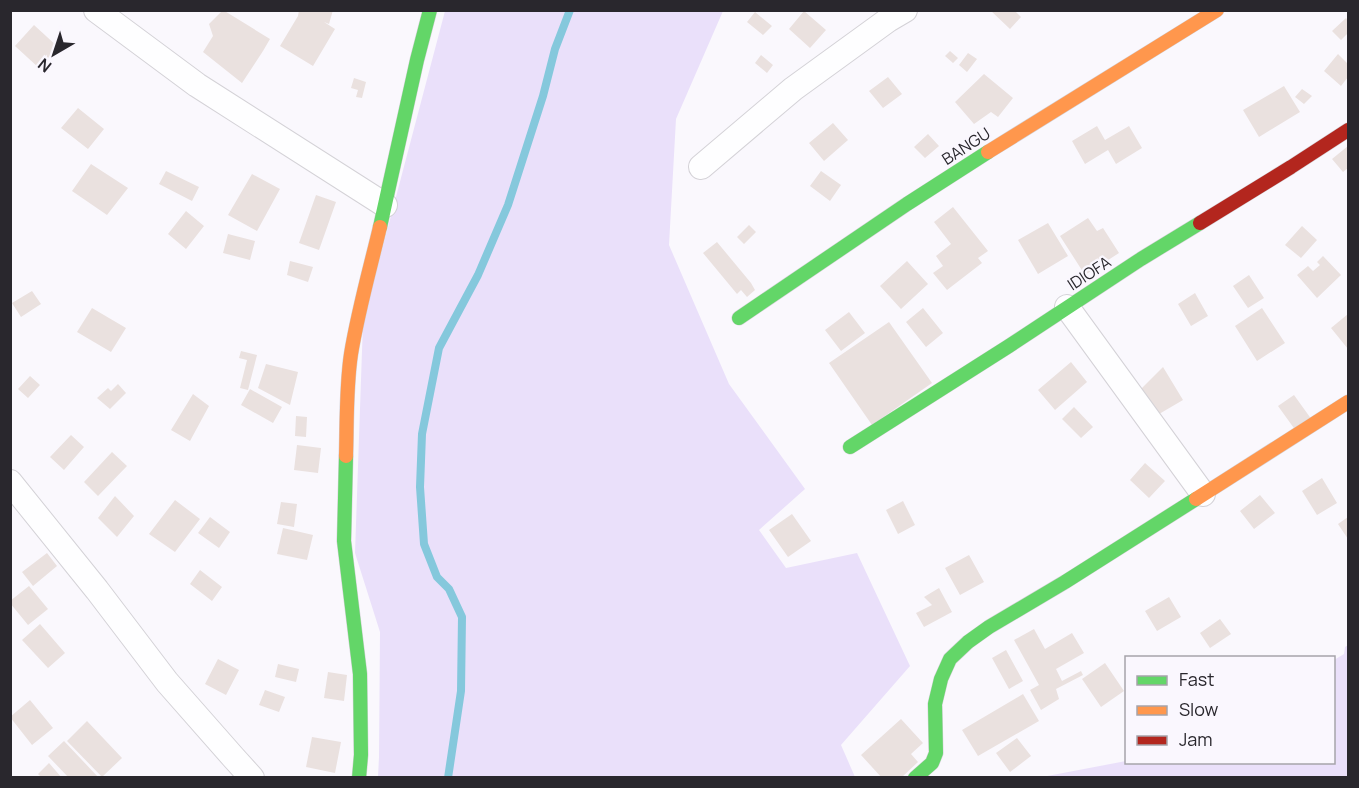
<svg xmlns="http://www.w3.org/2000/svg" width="1359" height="788" font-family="Manrope,sans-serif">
	<rect width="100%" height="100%" fill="#faf8fd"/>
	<path fill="#eae0fa" d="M 445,11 L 723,11 L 676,119 L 669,245 L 729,384 L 805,489 L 759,530 L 786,568 L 857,553 L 910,666 L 841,745 L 855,777 L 378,777 L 379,757 L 380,632 L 355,553 L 363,322 Z
		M 1348,645 L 1348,777 L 1042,777 L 1126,761 L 1126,762 L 1334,762 L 1334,660 L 1344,654 L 1345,647 Z"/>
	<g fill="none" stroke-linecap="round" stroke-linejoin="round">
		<path stroke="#85c8dc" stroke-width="8" d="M 448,778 L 461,691 L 462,617 L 449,589 L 437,577 L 424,544 L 420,487 L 422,434 L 439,348 L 478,275 L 508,205 L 543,96 L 555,49 L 570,10"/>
	</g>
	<path fill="#eae1df" d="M 223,10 L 270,39 L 263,51 L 242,83 L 203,52 L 213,36 L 209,24 Z
		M 299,10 L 333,10 L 329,24 L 324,22 L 335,29 L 313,66 L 280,46 L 298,16 Z
		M 990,10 L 1014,10 L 1021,17 L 1010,29 Z
		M 804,11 L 826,30 L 810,48 L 789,29 Z
		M 755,12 L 772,26 L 763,35 L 747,22 Z
		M 1346,18 L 1348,21 L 1348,33 L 1341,40 L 1332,31 Z
		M 34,25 L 58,47 L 39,68 L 15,46 Z
		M 950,51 L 958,58 L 953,63 L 945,56 Z
		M 968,53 L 977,59 L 967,72 L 959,65 Z
		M 1338,54 L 1348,64 L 1348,77 L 1341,86 L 1324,71 Z
		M 761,55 L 773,65 L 767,73 L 755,63 Z
		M 984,74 L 1013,98 L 998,117 L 991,112 L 974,124 L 955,102 Z
		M 888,77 L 902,94 L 883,108 L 869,91 Z
		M 354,78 L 366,82 L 362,98 L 356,97 L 358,90 L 351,88 Z
		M 1284,86 L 1300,112 L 1259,137 L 1243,110 Z
		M 1302,89 L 1312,96 L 1304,104 L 1295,97 Z
		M 78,108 L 104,129 L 88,149 L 61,128 Z
		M 833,123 L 848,140 L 824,161 L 809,143 Z
		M 1097,126 L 1105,140 L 1129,126 L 1142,148 L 1116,164 L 1108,150 L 1085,164 L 1072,141 Z
		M 928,134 L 939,146 L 925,158 L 914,147 Z
		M 1348,146 L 1348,168 L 1343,172 L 1332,159 Z
		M 91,164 L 128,188 L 107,215 L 72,191 Z
		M 166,171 L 199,187 L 192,201 L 159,184 Z
		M 821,171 L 841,185 L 830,201 L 810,186 Z
		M 252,174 L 280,189 L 257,231 L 228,215 Z
		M 316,195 L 336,202 L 319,250 L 299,243 Z
		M 953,207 L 988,251 L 978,258 L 982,263 L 947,290 L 933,273 L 943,266 L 936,256 L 951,244 L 934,222 Z
		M 186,211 L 204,226 L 186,249 L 168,234 Z
		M 1088,218 L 1097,231 L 1103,228 L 1119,253 L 1085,275 L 1060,236 Z
		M 1048,223 L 1068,256 L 1038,274 L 1018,240 Z
		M 749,225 L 756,232 L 744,244 L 737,237 Z
		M 1302,226 L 1317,240 L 1301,258 L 1285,245 Z
		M 228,234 L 255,241 L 250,260 L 223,253 Z
		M 717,242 L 751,283 L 755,290 L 747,297 L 741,290 L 737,294 L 703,253 Z
		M 1323,256 L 1341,275 L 1317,298 L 1297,275 L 1308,266 L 1313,271 L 1320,265 L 1317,262 Z
		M 290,261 L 313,267 L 308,282 L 287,275 Z
		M 907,261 L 928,284 L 901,309 L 880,286 Z
		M 1249,275 L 1264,298 L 1248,308 L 1233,286 Z
		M 32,291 L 41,304 L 21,317 L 12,303 Z
		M 1195,293 L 1208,316 L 1191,326 L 1178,304 Z
		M 92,308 L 126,328 L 111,352 L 77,332 Z
		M 923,308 L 943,333 L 926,347 L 906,322 Z
		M 1262,308 L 1285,343 L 1257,361 L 1235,326 Z
		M 849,312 L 865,333 L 841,351 L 825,330 Z
		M 1348,314 L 1348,349 L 1331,328 Z
		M 889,322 L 932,383 L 872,425 L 829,363 Z
		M 241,351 L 257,355 L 248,390 L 240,388 L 247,360 L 239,358 Z
		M 1071,362 L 1087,382 L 1055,410 L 1038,390 Z
		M 266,364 L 298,372 L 290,405 L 258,388 Z
		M 1163,367 L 1183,400 L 1154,417 L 1139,391 Z
		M 30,376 L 40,385 L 28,398 L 18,389 Z
		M 118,384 L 126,393 L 110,409 L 97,398 L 108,388 L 111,391 Z
		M 250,389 L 282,407 L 273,423 L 241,405 Z
		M 193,394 L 209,406 L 190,441 L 171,430 Z
		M 1294,395 L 1312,420 L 1296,431 L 1278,406 Z
		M 1074,407 L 1093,427 L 1081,438 L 1062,419 Z
		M 296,416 L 307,417 L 306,437 L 295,436 Z
		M 71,435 L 84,447 L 64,470 L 50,457 Z
		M 297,445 L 321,448 L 318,473 L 294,470 Z
		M 112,452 L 127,466 L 98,496 L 84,482 Z
		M 1145,463 L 1165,481 L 1149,498 L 1130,480 Z
		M 1322,478 L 1337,503 L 1317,515 L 1302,491 Z
		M 1260,495 L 1275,513 L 1254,529 L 1240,511 Z
		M 115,496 L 134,516 L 117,537 L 98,518 Z
		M 175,500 L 200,519 L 175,552 L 149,534 Z
		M 903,501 L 915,525 L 898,534 L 886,510 Z
		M 281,502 L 297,504 L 294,527 L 277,524 Z
		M 792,514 L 811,541 L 788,557 L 769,530 Z
		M 210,517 L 230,532 L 219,548 L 198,533 Z
		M 1348,517 L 1348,539 L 1338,524 Z
		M 283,528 L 313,535 L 307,560 L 277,554 Z
		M 47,553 L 57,566 L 33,586 L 22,572 Z
		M 969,555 L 984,582 L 960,595 L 945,568 Z
		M 200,570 L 222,587 L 212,601 L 190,584 Z
		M 29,586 L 48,609 L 28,625 L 10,603 L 10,601 Z
		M 939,588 L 952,612 L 924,627 L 916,613 L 932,605 L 924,597 Z
		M 1169,597 L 1181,617 L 1157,631 L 1145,611 Z
		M 1220,619 L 1231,634 L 1210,648 L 1200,633 Z
		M 40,624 L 65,653 L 48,668 L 22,640 Z
		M 1034,629 L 1045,649 L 1072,633 L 1084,653 L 1056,669 L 1062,681 L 1081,671 L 1083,675 L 1056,689 L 1059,699 L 1041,710 L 1030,690 L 1039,685 L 1014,640 Z
		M 1006,650 L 1023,681 L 1009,689 L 992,658 Z
		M 218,659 L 239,670 L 226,695 L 205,684 Z
		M 1105,663 L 1124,691 L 1101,707 L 1082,679 Z
		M 278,664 L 299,669 L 296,682 L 275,677 Z
		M 328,672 L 347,675 L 344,701 L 324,698 Z
		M 265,690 L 285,697 L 279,712 L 259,705 Z
		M 1023,694 L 1039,721 L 978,756 L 962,730 Z
		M 30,700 L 53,728 L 32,745 L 10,717 Z
		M 901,719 L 923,743 L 911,754 L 918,762 L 901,778 L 882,778 L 861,755 Z
		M 87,721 L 122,758 L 102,777 L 67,741 Z
		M 312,737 L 341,742 L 335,773 L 306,767 Z
		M 1017,738 L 1031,756 L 1010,772 L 996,753 Z
		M 64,741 L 99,778 L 69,778 L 48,756 Z
		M 49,763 L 62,778 L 42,778 L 38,774 Z"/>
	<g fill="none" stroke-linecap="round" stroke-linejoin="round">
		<defs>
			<path id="street" d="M 96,10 L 197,85 L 385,205
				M 701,167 L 793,89 L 888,20 L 905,10
				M 1067,307 L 1203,494
				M 10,482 L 97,590 L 167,682 L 233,757 L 252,778"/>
			<path id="fast" d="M 380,227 L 417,60 L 430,10
				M 739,318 L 907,204 L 988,152
				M 850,447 L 1009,346 L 1141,259 L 1200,223
				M 346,456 L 344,541 L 360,674 L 361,755 L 359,778
				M 915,778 L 932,763 L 936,753 L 935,704 L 941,679 L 950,659 L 968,642 L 989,627 L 1065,582 L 1196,499"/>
			<path id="slow" d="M 988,152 L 1217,10
				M 346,456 C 347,422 346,387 351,354 C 358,311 370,269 380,227
				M 1196,499 L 1348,402"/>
			<path id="jam" d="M 1200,223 L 1291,167 L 1348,130"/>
		</defs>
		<use href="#street" stroke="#d4d2d7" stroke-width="26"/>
		<use href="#fast" stroke="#d4d2d7" stroke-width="15"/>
		<use href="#slow" stroke="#d4d2d7" stroke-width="15"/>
		<use href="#jam" stroke="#d4d2d7" stroke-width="15"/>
		<use href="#street" stroke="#fefeff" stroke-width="24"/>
		<use href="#fast" stroke="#63d668" stroke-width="14"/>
		<use href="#slow" stroke="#ff974d" stroke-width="14"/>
		<use href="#jam" stroke="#b3261e" stroke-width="14"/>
	</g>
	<g text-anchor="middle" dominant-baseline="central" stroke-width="4.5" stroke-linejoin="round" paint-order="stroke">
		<g font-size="16" fill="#29272d" stroke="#faf7fe">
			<text transform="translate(966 146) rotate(-33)">BANGU</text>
			<text transform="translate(1089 273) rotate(-33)">IDIOFA</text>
		</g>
	</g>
	<rect width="1359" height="788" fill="none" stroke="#29272d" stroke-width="24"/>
	<rect x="1125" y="656" width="210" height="108" fill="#faf7fe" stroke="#a6a4aa" stroke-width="1.5"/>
	<rect x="1137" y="676" width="30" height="9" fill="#63d668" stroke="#a6a4aa" stroke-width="1.5"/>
	<text x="1179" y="686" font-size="18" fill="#29272d">Fast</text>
	<rect x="1137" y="706" width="30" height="9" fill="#ff974d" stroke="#a6a4aa" stroke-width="1.5"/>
	<text x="1179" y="716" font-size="18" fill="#29272d">Slow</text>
	<rect x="1137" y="736" width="30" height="9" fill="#b3261e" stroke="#a6a4aa" stroke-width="1.5"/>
	<text x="1179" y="746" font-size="18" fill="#29272d">Jam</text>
	<g transform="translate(54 54) rotate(219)" stroke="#faf7fe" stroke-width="4.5" paint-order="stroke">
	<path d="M0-4.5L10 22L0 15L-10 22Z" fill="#29272d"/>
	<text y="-9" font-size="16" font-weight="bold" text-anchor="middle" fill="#29272d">N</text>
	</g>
</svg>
